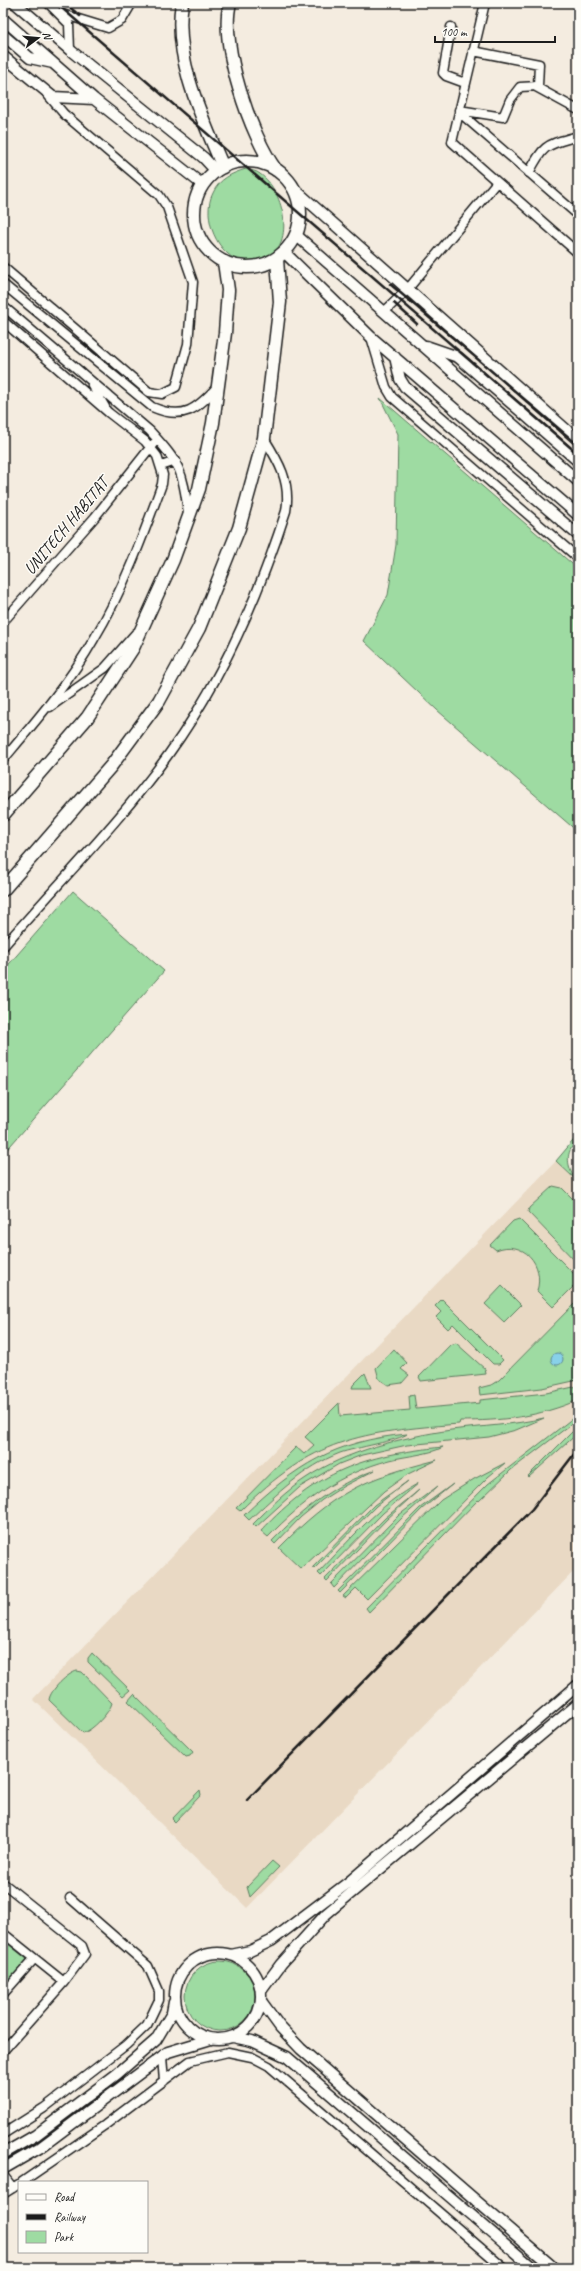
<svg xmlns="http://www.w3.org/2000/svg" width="581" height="2271" font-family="Caveat,sans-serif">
	<rect width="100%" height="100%" fill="#f4ece0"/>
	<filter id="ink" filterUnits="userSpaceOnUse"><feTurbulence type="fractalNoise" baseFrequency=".025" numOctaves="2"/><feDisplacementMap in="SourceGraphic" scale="8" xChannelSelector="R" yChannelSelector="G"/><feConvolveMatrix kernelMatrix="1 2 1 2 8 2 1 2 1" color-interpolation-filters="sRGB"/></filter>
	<g filter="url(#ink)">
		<path fill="#e9d9c4" d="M 556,1161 L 578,1182 L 578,1567 L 247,1908 L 33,1699 Z"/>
		<path fill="#9edba2" stroke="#5d7c5f" d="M 246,169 C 250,170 257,171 260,174 C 285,191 297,249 262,260 C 256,262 249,263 244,262 C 217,257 201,216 213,193 C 219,179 232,173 246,169 Z
			M 380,398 L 578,569 L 578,832 L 437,710 L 364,641 L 388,595 L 396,545 L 398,434 Z
			M 73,891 L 164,971 L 3,1154 L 3,971 Z
			M 578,1135 C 578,1140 576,1140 574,1144 C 565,1155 568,1166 574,1178 L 556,1161 Z
			M 553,1186 L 562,1188 L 578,1204 L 578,1264 L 528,1212 L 529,1208 Z
			M 519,1219 L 576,1276 L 576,1284 L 553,1307 L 537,1291 C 545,1264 523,1239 496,1250 L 490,1245 L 513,1221 Z
			M 502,1286 L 521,1305 L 504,1322 L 485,1304 Z
			M 442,1299 L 503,1360 L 499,1364 L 493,1364 L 453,1324 L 448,1329 L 436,1317 L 441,1312 L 435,1306 Z
			M 578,1300 L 578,1380 L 542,1388 L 480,1395 L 479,1388 L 491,1385 L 499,1380 Z
			M 456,1343 L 485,1369 L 486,1374 L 421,1381 L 419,1377 L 421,1375 L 450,1345 Z
			M 394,1349 L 407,1363 L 401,1369 L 409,1375 L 402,1383 L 388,1385 L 379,1379 L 376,1368 Z
			M 365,1373 L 371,1388 L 352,1388 L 353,1385 Z
			M 578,1386 L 578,1400 C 539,1417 501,1421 460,1421 L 459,1424 C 360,1432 313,1438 240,1511 L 236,1508 L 296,1447 L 304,1454 L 314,1445 L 305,1437 L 339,1403 L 340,1416 L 410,1410 L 409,1396 L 414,1395 L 416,1409 L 480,1403 L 480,1400 L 546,1393 Z
			M 578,1414 L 578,1419 L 511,1470 L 479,1501 L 478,1500 L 369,1612 L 366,1608 L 488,1484 Z
			M 544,1418 L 516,1430 L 489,1437 L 407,1445 L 362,1455 L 339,1464 L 300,1487 L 256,1527 L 253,1524 C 270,1507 286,1491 306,1478 C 346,1451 403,1437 451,1430 C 483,1426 513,1425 544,1418 Z
			M 578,1426 L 578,1433 L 529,1477 L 528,1476 Z
			M 407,1434 C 400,1440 354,1448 340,1453 C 304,1467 277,1494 249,1520 L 244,1515 C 296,1465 334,1441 407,1434 Z
			M 443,1447 C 432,1454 405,1456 390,1460 C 340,1473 303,1501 268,1537 L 261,1531 C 317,1471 363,1455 443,1447 Z
			M 437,1460 L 408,1474 L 384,1491 L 301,1569 L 279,1548 C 333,1493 362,1479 437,1460 Z
			M 505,1463 L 488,1477 L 367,1599 L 356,1588 L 346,1598 L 343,1596 L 441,1500 L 474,1479 Z
			M 375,1470 L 344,1486 L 322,1500 L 301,1517 L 275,1544 L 272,1541 C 303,1509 333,1485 375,1470 Z
			M 408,1481 L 376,1506 L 314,1569 L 312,1568 L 374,1505 Z
			M 419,1483 L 383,1513 L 321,1576 L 318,1573 C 349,1541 379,1504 419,1483 Z
			M 453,1484 L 422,1509 L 340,1593 L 338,1591 L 420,1508 Z
			M 438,1486 L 402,1518 L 334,1588 L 331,1584 L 399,1515 Z
			M 419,1490 L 387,1519 L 327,1581 L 325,1579 L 385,1518 Z
			M 92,1653 L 130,1690 L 123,1696 L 88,1662 L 88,1658 Z
			M 77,1671 L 82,1672 L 112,1703 C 110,1712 92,1731 83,1733 L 49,1700 C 50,1690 68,1673 77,1671 Z
			M 134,1694 L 193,1752 L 190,1756 L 186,1757 L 128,1701 Z
			M 200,1790 L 201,1795 L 175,1822 L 172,1819 Z
			M 272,1861 L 279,1867 L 250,1897 L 247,1887 Z
			M 3,1940 L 28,1960 L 3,1988 Z
			M185 1996a35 35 0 1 1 70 0a35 35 0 1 1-70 0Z"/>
		<path fill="#88d1e9" stroke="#5d8997" d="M551 1359a6 6 0 1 1 12 0a6 6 0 1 1-12 0Z"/>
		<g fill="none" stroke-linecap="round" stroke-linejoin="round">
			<defs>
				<path id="minor" d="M 48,3 L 69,24 L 70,50
					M 485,3 L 452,142 L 578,253
					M 59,13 L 108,28 L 122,20 L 132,3
					M 451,27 L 443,73 L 446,76 L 465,83
					M 536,87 L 578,110
					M 459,110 L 503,117 L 510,100 L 520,87 L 538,86 L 539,64 L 473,51
					M 459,112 L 578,215
					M 529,173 C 544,143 547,145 578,136
					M 3,267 L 149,392 L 162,394 L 176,387 L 188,344 L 193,282 L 167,207 L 159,195 L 64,114 L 47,94
					M 3,284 L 152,407 C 184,421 197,409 218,386
					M 3,306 L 150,431 C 180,464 183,470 188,513
					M 384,312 L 407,290 L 496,183
					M 3,321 L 109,413 L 145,441 L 157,456 L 163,475 L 162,484 C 143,536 123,591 94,639 C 69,683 35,722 3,760
					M 371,337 L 386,387 L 392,397 L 578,558
					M 92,385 L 105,407
					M 161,466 L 176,461
					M 3,622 L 95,517 L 153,444
					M 50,707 L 105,668 L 136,633
					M 3,947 C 58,883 119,823 168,755 C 222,681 258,598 286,511 C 291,482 279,462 264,438
					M 3,1883 L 82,1946 L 85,1954 L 64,1982 L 3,2051
					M 3,1933 L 64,1982
					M 3,1994 L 34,1959
					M 162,2057 L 164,2081
					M 3,2134 L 44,2108 L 126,2045 L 147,2025 L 159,2000 L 159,1991 L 148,1966 L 70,1898
					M 3,2175 L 13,2188
					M 22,2182 L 105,2125 L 190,2061 L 228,2052 L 252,2057 L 269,2066 L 504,2268
					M 3,2194 L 19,2184"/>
				<path id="tertiary" d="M 15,3 L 70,50 L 204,158 L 216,171
					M 3,19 L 94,99 L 203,185
					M 3,35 L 30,58 L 53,63
					M 3,56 L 53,97 L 94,99
					M 291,186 L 578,440
					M 296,235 L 578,481
					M 284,252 L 371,337 L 578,515
					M 426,346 L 458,357 L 578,461
					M 395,357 L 400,379 L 405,387 L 578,535
					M175 1996a43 43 0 1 1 86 0a43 43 0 1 1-86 0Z
					M 231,1955 L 250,1951 L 271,1941 L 349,1882 L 578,1685
					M 261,1991 L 281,1964 L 326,1914 L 578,1704
					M 261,2001 L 280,2027 L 301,2049 L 554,2268
					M 233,2037 L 252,2041 L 287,2057 L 533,2268
					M 3,2154 L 36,2135 L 117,2074 L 156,2040 L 172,2013 L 174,2002
					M 3,2169 L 41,2147 L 168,2052 L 211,2039"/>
				<path id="secondary" d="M 182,3 C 173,57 202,118 223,167
					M 230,3 C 219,44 251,137 276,170
					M194 214a53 53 0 1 1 106 0a53 53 0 1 1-106 0Z
					M 3,815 L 87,718 L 133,648 L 173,560 L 199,489 L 213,423 L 225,333 L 228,290 L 224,262
					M 3,890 L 111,766 L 159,701 L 199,628 L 239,528 L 264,438 L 280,302 L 277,259"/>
			</defs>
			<use href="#minor" stroke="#1c1c1c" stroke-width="11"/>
			<use href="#tertiary" stroke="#1c1c1c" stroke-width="13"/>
			<use href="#secondary" stroke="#1c1c1c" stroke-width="15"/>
			<use href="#minor" stroke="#fdfcf7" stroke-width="8"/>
			<use href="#tertiary" stroke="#fdfcf7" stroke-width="10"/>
			<use href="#secondary" stroke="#fdfcf7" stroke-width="12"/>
			<path stroke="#1c1c1c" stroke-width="2.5" d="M 56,3 L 578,454
				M 65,3 L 80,16
				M 390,284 L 578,445
				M 394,303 L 417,324
				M 247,1800 L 532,1509 L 578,1449"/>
		</g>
	</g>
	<g text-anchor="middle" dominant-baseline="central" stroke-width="3" stroke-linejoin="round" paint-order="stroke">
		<g font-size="17" fill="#1c1c1c" stroke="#fdfcf7">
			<text transform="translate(66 526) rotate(-50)">UNITECH HABITAT</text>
		</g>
	</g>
	<rect width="581" height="2271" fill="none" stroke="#fdfcf7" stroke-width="16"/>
	<rect x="8" y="8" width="565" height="2255" fill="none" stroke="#1c1c1c" stroke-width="1.5" filter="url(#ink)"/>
	<rect x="18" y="2181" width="130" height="72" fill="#fdfcf7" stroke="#a3a29f"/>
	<rect x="26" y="2194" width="20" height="6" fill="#fdfcf7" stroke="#a3a29f"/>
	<text x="54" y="2201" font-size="12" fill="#1c1c1c">Road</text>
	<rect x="26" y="2214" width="20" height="6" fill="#1c1c1c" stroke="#a3a29f"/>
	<text x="54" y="2221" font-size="12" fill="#1c1c1c">Railway</text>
	<rect x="26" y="2231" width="20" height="12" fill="#9edba2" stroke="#a3a29f"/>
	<text x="54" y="2241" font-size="12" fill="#1c1c1c">Park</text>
	<g transform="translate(38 38) rotate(74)" stroke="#fdfcf7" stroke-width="3" paint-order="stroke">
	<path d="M0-3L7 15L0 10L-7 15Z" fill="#1c1c1c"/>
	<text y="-6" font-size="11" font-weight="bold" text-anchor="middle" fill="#1c1c1c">N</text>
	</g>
	<path d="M435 36v6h120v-6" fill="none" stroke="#1c1c1c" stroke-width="2"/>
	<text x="441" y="36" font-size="12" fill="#1c1c1c" stroke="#fdfcf7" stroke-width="3" paint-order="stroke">100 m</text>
</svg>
